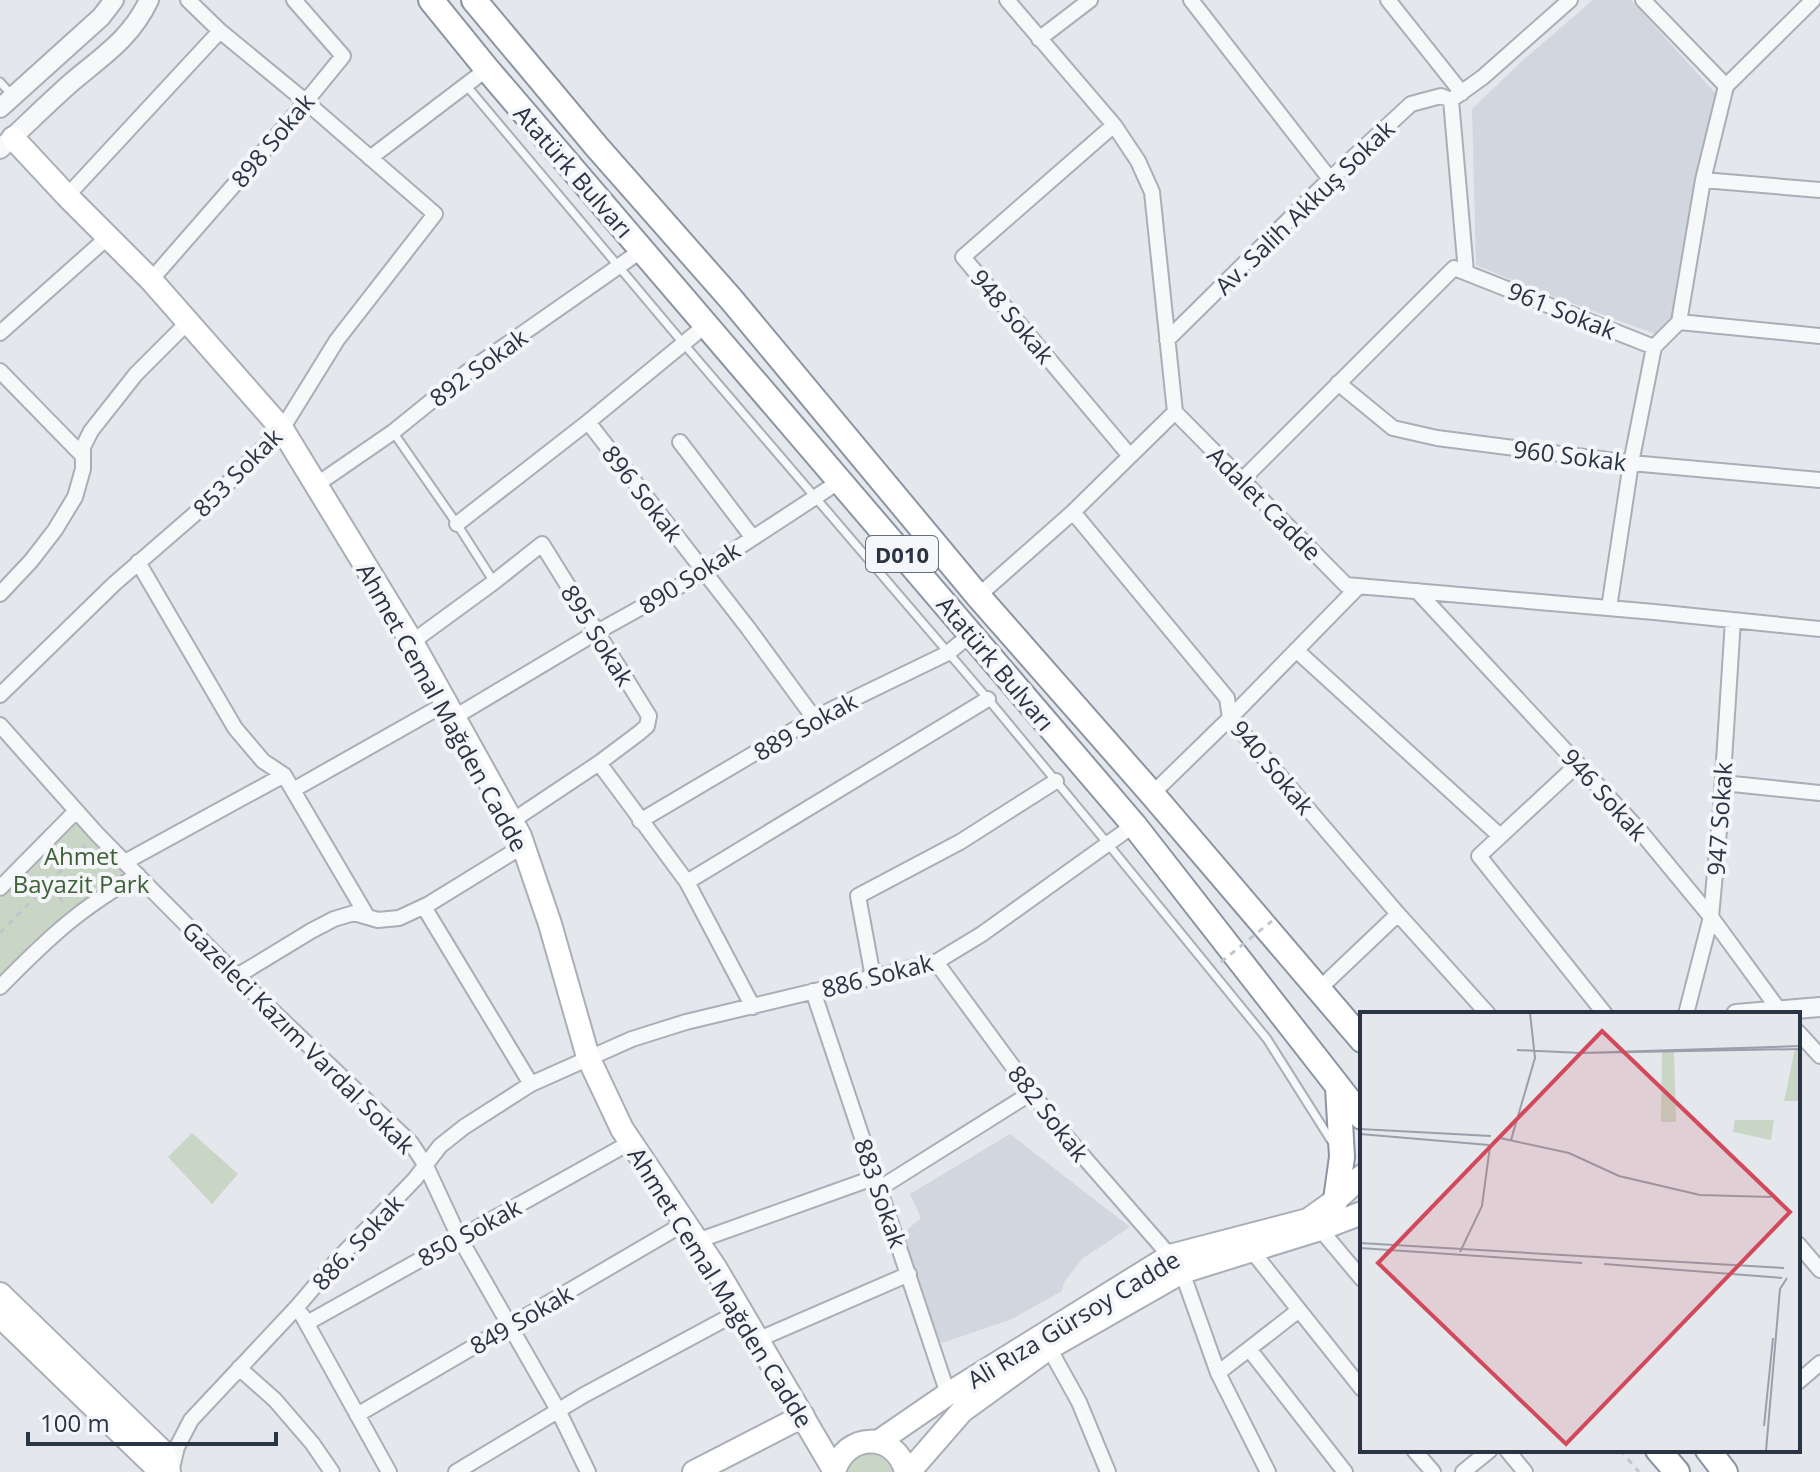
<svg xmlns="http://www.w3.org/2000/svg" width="1820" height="1472" font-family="'Open Sans',sans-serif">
	<rect width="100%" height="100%" fill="#e4e7ec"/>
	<path fill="#d2d6de" d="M 1593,0 L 1631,0 L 1716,94 L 1674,323 L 1658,335 L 1536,290 L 1476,265 L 1472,109 L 1523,60 Z
		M 1010,1134 L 1130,1227 L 1082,1259 L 1064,1282 L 1062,1291 L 1012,1319 L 942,1343 L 939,1340 L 903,1233 L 921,1218 L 910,1194 Z"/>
	<path fill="#c9d6c5" d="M 80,816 L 138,875 L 108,893 L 0,989 L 0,898 Z
		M 192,1133 L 238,1174 L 212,1204 L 168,1157 Z
		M 865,1454 C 878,1454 888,1459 892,1472 L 847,1472 L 851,1462 Z"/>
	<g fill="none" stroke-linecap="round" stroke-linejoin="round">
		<defs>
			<path id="service" d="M 0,82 L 11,94
				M 466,85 L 683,343 L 988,699 L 1108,844 L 1267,1039 L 1334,1145
				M 393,432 L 457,524 L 494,582"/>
			<path id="minor" d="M 1007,0 L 1114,125 L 1138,161 L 1152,192 L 1175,412 L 1346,585 L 1654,612 L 1820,629
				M 1191,0 L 1330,179
				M 1388,0 L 1462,93
				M 1643,0 L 1726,86
				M 1039,39 L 1090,0
				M 1451,100 L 1466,272
				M 1451,100 L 1483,77 L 1570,0
				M 1114,125 L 963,257 L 1130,456
				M 370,158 L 487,69
				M 1703,180 L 1820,190
				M 67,196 L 220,31
				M 151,280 L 289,122 L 343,56 L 294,0
				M 1679,322 L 1703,180 L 1726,86 L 1813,0
				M 0,333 L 108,237
				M 1167,340 L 1330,179 L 1411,104 L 1441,96 L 1451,100
				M 1654,347 L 1679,322 L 1820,336
				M 0,371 L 83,456
				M 1338,383 L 1393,428 L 1437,438 L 1631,463 L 1820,480
				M 588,422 L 748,628 L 814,718
				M 680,442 L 753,538
				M 1242,480 L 1454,268 L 1654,347
				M 316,485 L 393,432 L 466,373 L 642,250
				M 1073,512 L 1227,698 L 1230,718 L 1398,914 L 1488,1014
				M 457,524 L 588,422 L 706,325
				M 138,562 L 235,728 L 263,761 L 284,775 L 367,916
				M 1417,591 L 1640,831 L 1711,917 L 1782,1014
				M 0,594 L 31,561 L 55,530 L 75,497 L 83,469 L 83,447 L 91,431 L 136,374 L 188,322
				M 978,596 L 1073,512 L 1175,412
				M 1609,608 L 1631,463 L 1654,347
				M 412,642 L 494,582 L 542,544 L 649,716 L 647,726 L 639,733 L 599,763 L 512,821
				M 1296,650 L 1500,836
				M 0,695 L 114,584 L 212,499 L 282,429 L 337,340 L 435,214 L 305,101 L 220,31 L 188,0
				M 453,718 L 597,632 L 678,587 L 840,481
				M 0,725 L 97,834 L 151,889 L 258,997 L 411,1143 L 426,1166 L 459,1237 L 558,1410 L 588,1472
				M 599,763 L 687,882 L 753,1007
				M 1578,764 L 1479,856 L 1605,1014
				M 1723,783 L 1820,793
				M 293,790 L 445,704
				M 1152,794 L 1230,718 L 1359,586
				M 640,821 L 814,718 L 948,653 L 971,634
				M 125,862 L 284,775
				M 687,882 L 988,699
				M 0,888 L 76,811
				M 424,907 L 531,1084
				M 936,962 L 1055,1124 L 1170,1256
				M 237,976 L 311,931 L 334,919 L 354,913 L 378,920 L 399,918 L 429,904 L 523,846
				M 873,977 L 858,896 L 960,842 L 1056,781
				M 0,987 C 24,963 47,939 74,918 C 94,902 116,888 138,875
				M 1318,990 L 1398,914
				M 813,991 L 948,1394
				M 1686,1014 L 1711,917 L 1721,808 L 1733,620
				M 1798,1032 L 1820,1056
				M 880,1188 L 1031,1093
				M 1320,1229 L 1362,1279
				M 697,1241 L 876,1177
				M 1798,1244 L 1820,1270
				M 1252,1251 L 1362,1389
				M 1182,1272 L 1218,1373 L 1268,1472
				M 302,1315 L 389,1472
				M 307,1323 L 631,1142
				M 757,1340 L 909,1274
				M 1049,1348 L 1079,1402 L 1108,1472
				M 1249,1349 L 1345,1472
				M 239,1368 L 275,1400 L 312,1443 L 332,1472
				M 1218,1373 L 1299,1310
				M 1798,1382 L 1820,1363
				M 357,1415 L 685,1223
				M 1414,1450 L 1433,1472
				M 1507,1450 L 1525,1472
				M 171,1472 L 177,1447 L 191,1420 L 297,1307 L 337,1260 L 415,1179 L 440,1146 L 464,1127 L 531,1084 L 632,1039 L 686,1022 L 936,962 L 982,934 L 1134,825
				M 456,1472 L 584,1395 L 740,1311
				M 1463,1472 L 1490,1450"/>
			<path id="tertiary" d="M 0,108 L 101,17 L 114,0
				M 0,149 C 24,127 48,103 73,81 C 104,55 131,38 149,0
				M 1736,1014 L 1820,1007"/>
			<path id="secondary" d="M 13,138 L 67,196 L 151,280 L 282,429 L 412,642 L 520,836 L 550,924 L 588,1057 L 622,1129 L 716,1269 L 834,1470
				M 0,1294 L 163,1452 L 169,1472
				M 0,1316 L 157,1468
				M 878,1442 L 948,1394 L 1170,1256 L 1308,1220 L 1336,1200 L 1362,1176
				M 694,1472 L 803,1416
				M 834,1472 C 845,1432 896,1431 906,1472
				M 909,1472 L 962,1411 L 1049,1348 L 1182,1272 L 1320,1229 L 1362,1213"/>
			<path id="trunk" d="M 431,0 L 487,69 L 1134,825 L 1362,1117
				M 474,0 L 597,147 L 731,299 L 978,596 L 1152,794 L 1362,1040
				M 1336,1200 L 1342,1157 L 1338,1087
				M 1658,1450 L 1677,1472
				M 1708,1450 L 1725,1472"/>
		</defs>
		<use href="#service" stroke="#a9aeb7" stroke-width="11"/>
		<use href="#minor" stroke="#a9aeb7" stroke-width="18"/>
		<use href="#tertiary" stroke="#a9aeb7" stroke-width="22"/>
		<use href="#secondary" stroke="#a9aeb7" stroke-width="26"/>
		<use href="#trunk" stroke="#8b94a3" stroke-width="28"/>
		<path stroke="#c2c5cb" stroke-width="3" stroke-dasharray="6 6" stroke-linecap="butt" d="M 27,881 L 47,885 L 86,845
			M 0,933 L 47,885 L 58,896 L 66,906
			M 1620,1450 L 1639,1472"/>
		<use href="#service" stroke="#f7f8fa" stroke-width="7"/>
		<use href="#minor" stroke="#f7f8fa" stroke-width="14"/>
		<use href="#tertiary" stroke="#f7f8fa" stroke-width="18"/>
		<use href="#secondary" stroke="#fff" stroke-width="22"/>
		<use href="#trunk" stroke="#fff" stroke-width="24"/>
		<path stroke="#c2c5cb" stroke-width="3" stroke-dasharray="6 6" stroke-linecap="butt" d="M 1221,962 L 1272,921"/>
	</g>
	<g text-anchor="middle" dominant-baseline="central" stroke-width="8" stroke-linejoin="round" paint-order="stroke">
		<rect fill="#f4f6f9" stroke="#676e7b" stroke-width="2" x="866" y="536" width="72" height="36" rx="6"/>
		<g font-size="22" font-weight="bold" fill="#2b3445">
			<text x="902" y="554">D010</text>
		</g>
		<g font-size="24" fill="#2b3445" stroke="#f4f6f9">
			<text transform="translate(272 140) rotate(-50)">898 Sokak</text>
			<text transform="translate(574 171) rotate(49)">Atatürk Bulvarı</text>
			<text transform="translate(1304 207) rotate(-44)">Av. Salih Akkuş Sokak</text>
			<text transform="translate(1562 310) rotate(22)">961 Sokak</text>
			<text transform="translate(1013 316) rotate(50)">948 Sokak</text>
			<text transform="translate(478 367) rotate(-36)">892 Sokak</text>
			<text transform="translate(1570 455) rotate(7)">960 Sokak</text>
			<text transform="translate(237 472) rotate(-45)">853 Sokak</text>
			<text transform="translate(643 493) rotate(52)">896 Sokak</text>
			<text transform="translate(1265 503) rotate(45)">Adalet Cadde</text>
			<text transform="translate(689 577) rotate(-32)">890 Sokak</text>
			<text transform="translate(598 635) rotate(58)">895 Sokak</text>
			<text transform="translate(996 663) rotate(50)">Atatürk Bulvarı</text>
			<text transform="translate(443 707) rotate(61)">Ahmet Cemal Mağden Cadde</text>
			<text transform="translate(805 726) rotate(-29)">889 Sokak</text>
			<text transform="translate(1273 767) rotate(50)">940 Sokak</text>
			<text transform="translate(1605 794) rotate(48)">946 Sokak</text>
			<text transform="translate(1719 819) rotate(-86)">947 Sokak</text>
			<text transform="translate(877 975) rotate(-14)">886 Sokak</text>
			<text transform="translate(299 1037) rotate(45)">Gazeleci Kazım Vardal Sokak</text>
			<text transform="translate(1049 1113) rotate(52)">882 Sokak</text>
			<text transform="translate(881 1193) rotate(71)">883 Sokak</text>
			<text transform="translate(469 1232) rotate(-29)">850 Sokak</text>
			<text transform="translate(357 1242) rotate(-47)">886. Sokak</text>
			<text transform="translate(721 1287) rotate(58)">Ahmet Cemal Mağden Cadde</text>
			<text transform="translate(521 1319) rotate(-30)">849 Sokak</text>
			<text transform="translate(1073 1319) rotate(-31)">Ali Rıza Gürsoy Cadde</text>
		</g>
		<g font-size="24" fill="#3f6138" stroke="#f4f6f9">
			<text x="81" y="855">Ahmet<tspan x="81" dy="28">Bayazit Park</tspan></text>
		</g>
	</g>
	<g transform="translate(1360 1012)">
		<rect width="440" height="440" fill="#e4e7ec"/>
		<path d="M 435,37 L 440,37 L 440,89 L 424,89 ZM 302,40 L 314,40 L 316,110 L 301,110 ZM 375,108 L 414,108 L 411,128 L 373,120 Z" fill="#c9d6c5"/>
		<path fill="none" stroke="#9a9fa9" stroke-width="2" d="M 440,34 L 221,41 L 440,37M 157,38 L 221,41M 0,117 L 131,124M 0,122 L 129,133M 140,126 L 209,141 L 259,164 L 340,183 L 411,185M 151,128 L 175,46 L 170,1M 0,231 L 424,256M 0,236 L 222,251M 100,240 L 122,194 L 130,134M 244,252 L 422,266M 404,414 L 413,326M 406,439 L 420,277 L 427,266"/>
		<path fill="#d1495b" fill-opacity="0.15" stroke="#d1495b" stroke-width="4" d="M 242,19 L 430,200 L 206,432 L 18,251 Z"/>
		<rect width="440" height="440" fill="none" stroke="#2b3445" stroke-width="4"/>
	</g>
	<path d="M28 1432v12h248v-12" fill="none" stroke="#2b3445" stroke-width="4"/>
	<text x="40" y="1432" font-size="24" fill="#2b3445" stroke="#f4f6f9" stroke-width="6" paint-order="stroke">100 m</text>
</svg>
